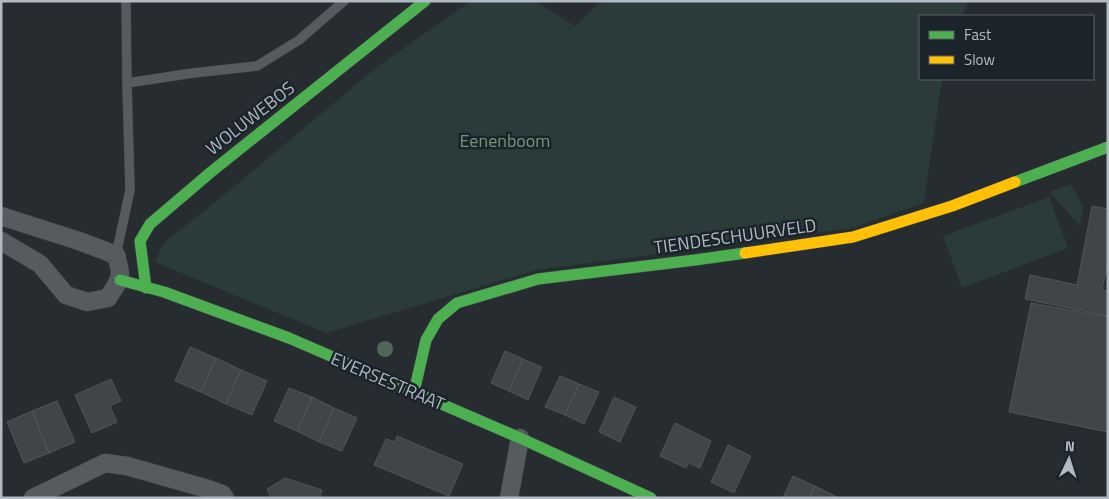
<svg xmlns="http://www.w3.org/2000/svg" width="1109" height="499" font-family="'Titillium Web',sans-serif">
	<rect width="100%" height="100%" fill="#272c31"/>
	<path fill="#2a3b3a" d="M 471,1 L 536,1 L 575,26 L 602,1 L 969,1 L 962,16 L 920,16 L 920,79 L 942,79 L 924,203 L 852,228 L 536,270 L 326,333 L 155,262 L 164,243 L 218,200 L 377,67 Z
		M 1071,184 L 1083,207 L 1080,226 L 1050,192 Z
		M 1049,197 L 1068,248 L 962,288 L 943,236 Z"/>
	<path fill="#414549" stroke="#4f5459" d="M 1092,206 L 1108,209 L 1108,261 L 1102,290 L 1108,291 L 1108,316 L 1025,299 L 1030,275 L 1077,285 Z
		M 1031,303 L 1108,317 L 1108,432 L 1009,412 Z
		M 190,347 L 216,358 L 201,392 L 175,381 Z
		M 505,351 L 523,359 L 509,391 L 491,383 Z
		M 216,358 L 241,370 L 226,404 L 201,392 Z
		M 523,359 L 542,367 L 528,400 L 509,391 Z
		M 241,370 L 267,381 L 252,415 L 226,404 Z
		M 560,376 L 579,384 L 565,415 L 545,407 Z
		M 111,379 L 121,401 L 110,406 L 117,422 L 92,433 L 75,395 Z
		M 579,384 L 599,392 L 584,424 L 565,415 Z
		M 289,388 L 312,397 L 297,431 L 274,421 Z
		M 312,397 L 334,408 L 319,442 L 297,431 Z
		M 614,397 L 636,407 L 620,442 L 599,432 Z
		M 57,401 L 75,442 L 49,453 L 32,411 Z
		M 334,408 L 357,418 L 342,451 L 319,442 Z
		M 32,411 L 49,453 L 24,463 L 7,422 Z
		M 675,423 L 711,441 L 700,468 L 689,463 L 686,468 L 660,456 Z
		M 397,436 L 463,464 L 449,496 L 374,465 L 386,439 L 395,442 Z
		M 728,445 L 751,456 L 734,493 L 711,482 Z
		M 793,476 L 815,486 L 810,498 L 783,498 Z
		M 285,478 L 322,490 L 320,498 L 271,498 L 267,489 Z
		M 815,486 L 837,497 L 837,498 L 810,498 Z"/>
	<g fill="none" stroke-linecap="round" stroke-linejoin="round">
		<defs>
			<path id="lane" d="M 127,83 L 193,73 L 257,66 L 299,40 L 344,1
				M 116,255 L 130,190 L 127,83 L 126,1"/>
			<path id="street" d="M 1,216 L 79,241 L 116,255 C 123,279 121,277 108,298 L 87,302 L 66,295 L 40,264 L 1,241
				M 33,498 L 105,463 L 127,466 L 208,489 L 222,494 L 225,498
				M 509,498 L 520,438"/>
			<path id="fast" d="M 1015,182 L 1108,147
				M 120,280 L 164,292 L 289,338 L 520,438 L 651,498
				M 146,288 L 140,241 L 150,224 L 211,172 L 425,1
				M 414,392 L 426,340 L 438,319 L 457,303 L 538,279 L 695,260 L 745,253"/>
			<path id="slow" d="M 745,253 L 853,237 L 952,206 L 1015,182"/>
		</defs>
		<use href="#lane" stroke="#44484c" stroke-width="10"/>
		<use href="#street" stroke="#44484c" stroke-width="19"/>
		<use href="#fast" stroke="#44484c" stroke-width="12"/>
		<use href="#slow" stroke="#44484c" stroke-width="12"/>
		<use href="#lane" stroke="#565b60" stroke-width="9"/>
		<use href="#street" stroke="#565b60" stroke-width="18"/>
		<use href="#fast" stroke="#4caf50" stroke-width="11"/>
		<use href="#slow" stroke="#ffc107" stroke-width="11"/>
	</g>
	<circle fill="#506657" cx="385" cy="349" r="8"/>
	<g text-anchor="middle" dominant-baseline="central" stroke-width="5" stroke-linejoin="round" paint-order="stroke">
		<g font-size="18" fill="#b1bac2" stroke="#1c242b">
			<text transform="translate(250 118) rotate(-38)">WOLUWEBOS</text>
			<text transform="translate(735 236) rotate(-8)">TIENDESCHUURVELD</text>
			<text transform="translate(388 381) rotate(23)">EVERSESTRAAT</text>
		</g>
		<g font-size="18" fill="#729676" stroke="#1c242b">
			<text x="505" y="140">Eenenboom</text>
		</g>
	</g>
	<rect width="1109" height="499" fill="none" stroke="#b1bac2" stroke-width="5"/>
	<rect x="919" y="15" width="175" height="65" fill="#1c242b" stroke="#586067"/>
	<rect x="929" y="31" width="25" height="8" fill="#4caf50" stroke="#586067"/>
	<text x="964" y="40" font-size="15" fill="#b1bac2">Fast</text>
	<rect x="929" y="56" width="25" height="8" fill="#ffc107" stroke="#586067"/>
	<text x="964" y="65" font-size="15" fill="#b1bac2">Slow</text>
	<g transform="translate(1069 459) rotate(4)" stroke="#1c242b" stroke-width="4" paint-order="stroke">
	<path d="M0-4L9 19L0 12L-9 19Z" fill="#b1bac2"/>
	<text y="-8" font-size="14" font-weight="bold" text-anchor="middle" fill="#b1bac2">N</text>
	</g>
</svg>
